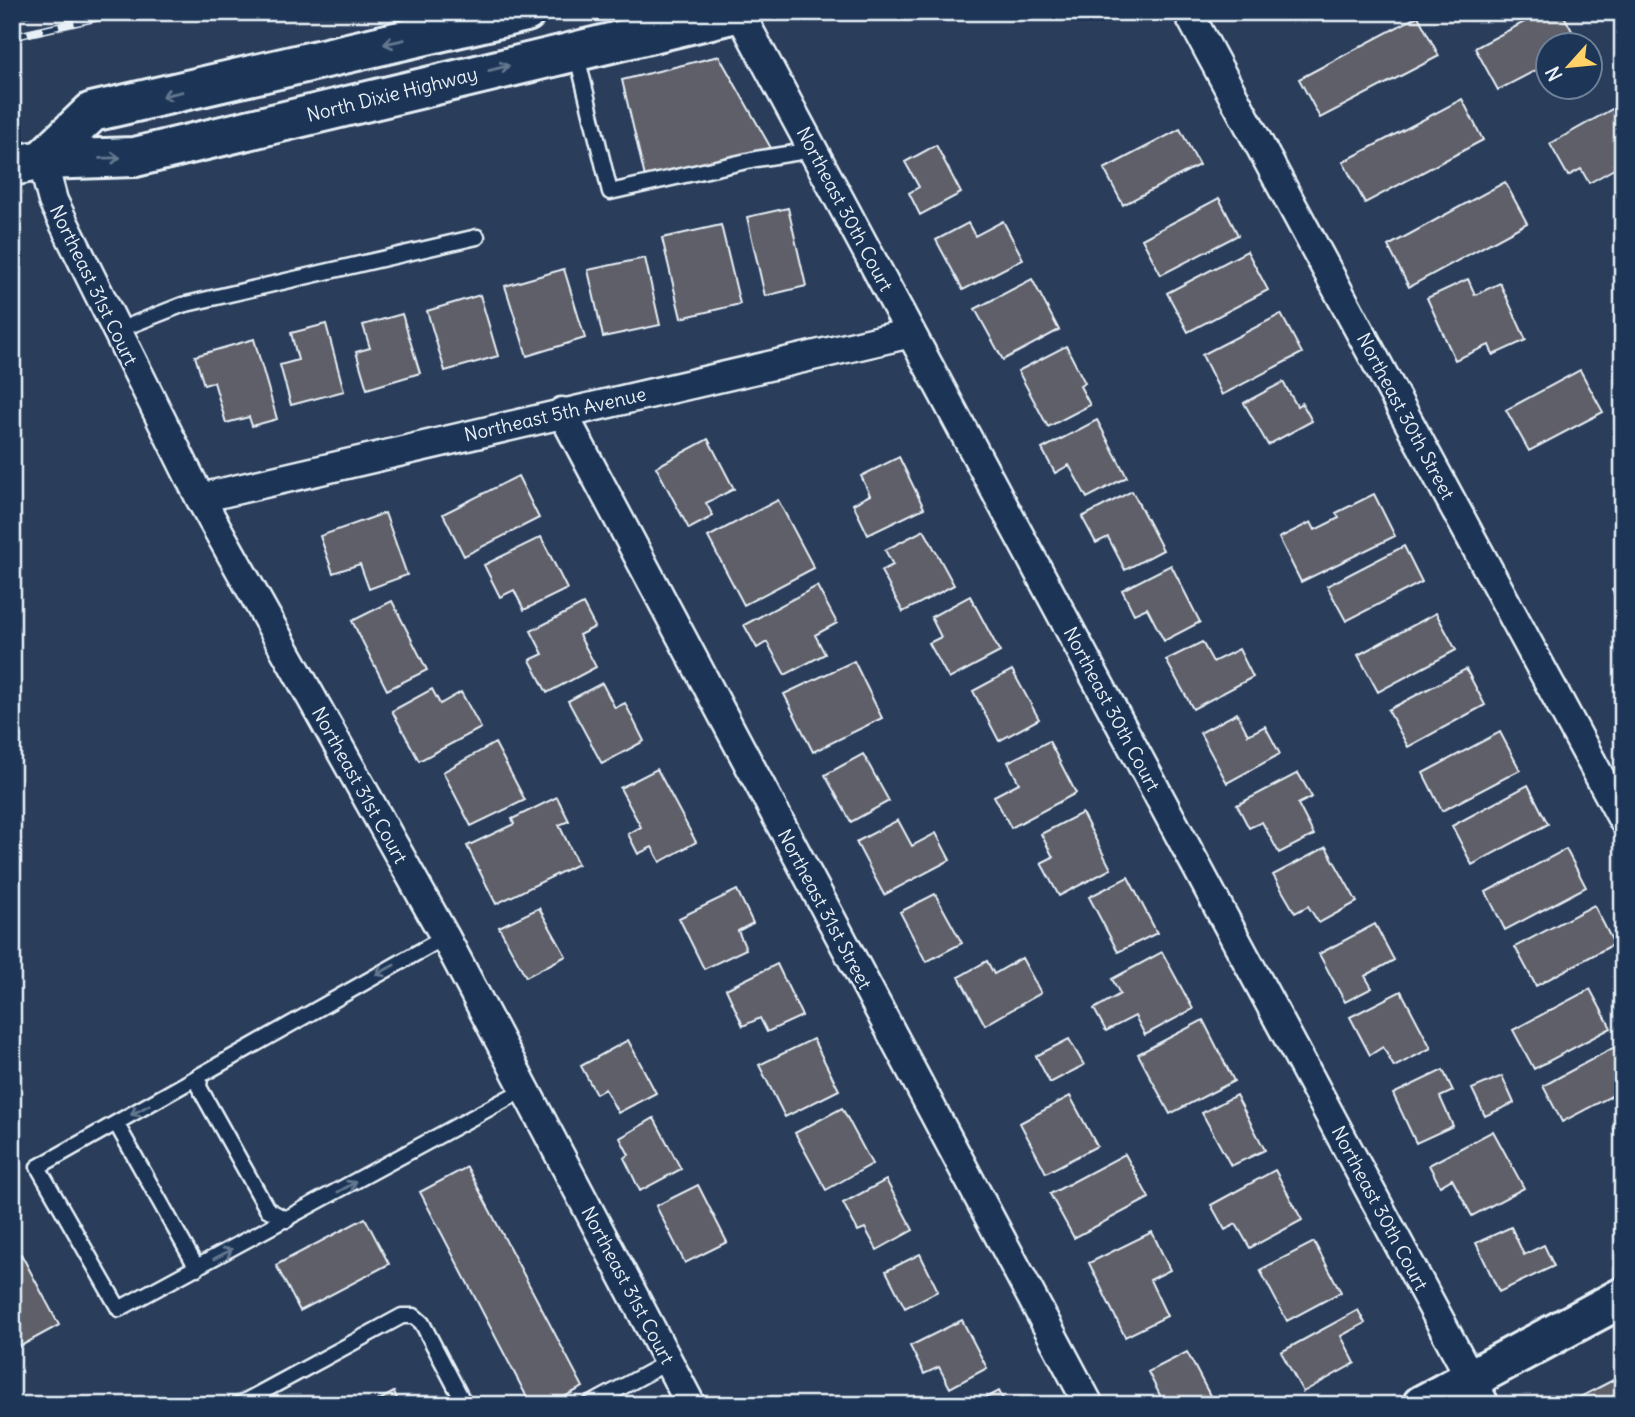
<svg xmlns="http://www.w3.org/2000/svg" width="1635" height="1417" font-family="Delius,sans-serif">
	<rect width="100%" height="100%" fill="#2a3d5b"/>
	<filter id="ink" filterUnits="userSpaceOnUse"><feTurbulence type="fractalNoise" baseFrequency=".0143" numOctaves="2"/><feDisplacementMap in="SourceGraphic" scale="14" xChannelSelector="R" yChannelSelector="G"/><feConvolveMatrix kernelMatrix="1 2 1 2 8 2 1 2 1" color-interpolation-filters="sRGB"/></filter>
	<g filter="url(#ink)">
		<path fill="#5f5e69" stroke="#e8f1f8" stroke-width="2" d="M 1543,12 L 1562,12 L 1580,46 L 1548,46 L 1548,64 L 1498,90 L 1475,48 Z
			M 1418,16 L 1439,56 L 1320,118 L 1299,79 Z
			M 719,56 L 771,148 L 645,177 L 622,80 Z
			M 1462,99 L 1483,140 L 1365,203 L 1343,162 Z
			M 1623,103 L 1623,164 L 1589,183 L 1581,169 L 1568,176 L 1550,144 Z
			M 1180,129 L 1199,165 L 1123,205 L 1104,169 Z
			M 936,145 L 961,193 L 920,215 L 909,193 L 919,187 L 905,162 Z
			M 1505,182 L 1527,223 L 1409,287 L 1388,246 Z
			M 1219,198 L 1238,235 L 1161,275 L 1142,239 Z
			M 788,208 L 806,286 L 765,296 L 747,217 Z
			M 1003,221 L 1023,259 L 963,290 L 936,240 L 968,223 L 975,236 Z
			M 721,225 L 740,304 L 681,318 L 662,238 Z
			M 1247,251 L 1268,290 L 1188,332 L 1167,293 Z
			M 645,258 L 660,325 L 603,337 L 588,270 Z
			M 564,269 L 585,338 L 527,356 L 505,286 Z
			M 1032,279 L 1059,330 L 1003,360 L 975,309 Z
			M 1468,279 L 1475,295 L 1500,283 L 1526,340 L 1493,355 L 1489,345 L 1455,360 L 1427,298 Z
			M 480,295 L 498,356 L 445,371 L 427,311 Z
			M 402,314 L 420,373 L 367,389 L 356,352 L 370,348 L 363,325 Z
			M 1281,314 L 1302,353 L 1222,395 L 1202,355 Z
			M 326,324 L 344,391 L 291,405 L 280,365 L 298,360 L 291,333 Z
			M 254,339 L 277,419 L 252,426 L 249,417 L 226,423 L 214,382 L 204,385 L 195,356 Z
			M 1066,346 L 1085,383 L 1080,386 L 1090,405 L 1048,427 L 1018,371 Z
			M 1580,370 L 1603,412 L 1529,451 L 1506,410 Z
			M 1283,382 L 1297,406 L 1302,403 L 1312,421 L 1268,445 L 1244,403 Z
			M 1097,420 L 1127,477 L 1087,498 L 1069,465 L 1055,473 L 1042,449 Z
			M 708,439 L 734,489 L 706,503 L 713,516 L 689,529 L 656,467 Z
			M 899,457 L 924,508 L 868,535 L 853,504 L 870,495 L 861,476 Z
			M 518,476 L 539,518 L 464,556 L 443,514 Z
			M 1132,491 L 1163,550 L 1125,570 L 1108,537 L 1096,543 L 1082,517 Z
			M 1374,494 L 1395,536 L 1301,582 L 1279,538 L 1311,522 L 1315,530 L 1339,518 L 1336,513 Z
			M 778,500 L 814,568 L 744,605 L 708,537 Z
			M 385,513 L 407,575 L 369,589 L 360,564 L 333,573 L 320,536 Z
			M 924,530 L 954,585 L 903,612 L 881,571 L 893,565 L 885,550 Z
			M 541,537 L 567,589 L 524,610 L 514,590 L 500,597 L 484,565 Z
			M 1404,546 L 1422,582 L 1346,621 L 1327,586 Z
			M 1171,565 L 1200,622 L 1164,641 L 1147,608 L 1134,614 L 1122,590 Z
			M 1623,584 L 1623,611 L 1612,590 Z
			M 817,586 L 837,623 L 815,635 L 825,654 L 785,675 L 767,642 L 757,648 L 744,625 Z
			M 970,596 L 1000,652 L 949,679 L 929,643 L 941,637 L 931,617 Z
			M 392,601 L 427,670 L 387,690 L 352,621 Z
			M 583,604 L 595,627 L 579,635 L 596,667 L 547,693 L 530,660 L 543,654 L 531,631 Z
			M 1436,613 L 1456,650 L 1378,692 L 1358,655 Z
			M 1202,642 L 1213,662 L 1239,649 L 1253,677 L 1193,709 L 1166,660 Z
			M 854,661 L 882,718 L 813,752 L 784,694 Z
			M 1466,669 L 1485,705 L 1408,747 L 1388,710 Z
			M 1012,670 L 1039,719 L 999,741 L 973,691 Z
			M 602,683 L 615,708 L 625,703 L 644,741 L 602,764 L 568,701 Z
			M 432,689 L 440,704 L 461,692 L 481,728 L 419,761 L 392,711 Z
			M 1237,713 L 1248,735 L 1265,726 L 1280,754 L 1227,783 L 1200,733 Z
			M 1500,732 L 1520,770 L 1442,811 L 1423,773 Z
			M 1049,741 L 1076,793 L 1011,828 L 994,796 L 1019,783 L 1008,762 Z
			M 495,743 L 525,800 L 471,826 L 443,772 Z
			M 863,754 L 889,801 L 851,822 L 825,775 Z
			M 657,769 L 696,842 L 660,862 L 652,847 L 638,854 L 628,834 L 641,827 L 620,788 Z
			M 1298,773 L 1312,797 L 1298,804 L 1314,835 L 1279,853 L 1262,822 L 1249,828 L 1237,805 Z
			M 1528,785 L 1548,824 L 1472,865 L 1452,826 Z
			M 557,797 L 569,821 L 559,825 L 578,864 L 496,904 L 467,846 L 514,824 L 512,819 Z
			M 1082,813 L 1111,869 L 1059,896 L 1041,863 L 1053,857 L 1041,834 Z
			M 898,820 L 912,846 L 936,833 L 950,860 L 884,895 L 856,842 Z
			M 1326,847 L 1357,902 L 1319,923 L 1308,906 L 1295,913 L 1273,875 Z
			M 1566,849 L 1586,887 L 1505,930 L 1486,892 Z
			M 1128,877 L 1157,933 L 1118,952 L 1089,897 Z
			M 737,890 L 753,923 L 738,931 L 746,949 L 704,969 L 679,918 Z
			M 935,894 L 962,943 L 926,962 L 900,912 Z
			M 1594,905 L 1614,944 L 1536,986 L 1515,947 Z
			M 539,908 L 566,956 L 526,977 L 499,927 Z
			M 1375,924 L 1394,960 L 1365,976 L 1372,988 L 1345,1002 L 1319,954 Z
			M 1162,952 L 1193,1009 L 1145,1035 L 1135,1016 L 1106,1031 L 1094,1009 L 1120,994 L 1112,979 Z
			M 1022,958 L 1041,993 L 985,1025 L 959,977 L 987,961 L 994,974 Z
			M 777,964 L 802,1016 L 767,1032 L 760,1018 L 743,1026 L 726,989 Z
			M 1590,989 L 1611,1028 L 1534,1069 L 1513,1030 Z
			M 1401,991 L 1431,1048 L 1394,1067 L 1383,1047 L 1370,1055 L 1350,1017 Z
			M 1203,1020 L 1234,1081 L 1170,1114 L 1138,1054 Z
			M 813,1039 L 839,1090 L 785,1117 L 759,1065 Z
			M 1069,1039 L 1084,1065 L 1050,1083 L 1036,1056 Z
			M 628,1040 L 656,1093 L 618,1113 L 605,1089 L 596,1094 L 581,1066 Z
			M 1620,1044 L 1623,1050 L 1623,1090 L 1562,1122 L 1543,1086 Z
			M 1443,1070 L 1453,1091 L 1440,1097 L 1453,1126 L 1416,1143 L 1393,1094 Z
			M 1502,1076 L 1514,1103 L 1485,1116 L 1472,1089 Z
			M 1236,1095 L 1265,1150 L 1231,1166 L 1202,1113 Z
			M 1070,1096 L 1097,1146 L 1046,1173 L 1020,1123 Z
			M 842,1108 L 872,1164 L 826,1190 L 795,1133 Z
			M 654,1118 L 681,1169 L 640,1191 L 624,1158 L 629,1155 L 620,1138 Z
			M 1623,1121 L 1623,1146 L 1613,1126 Z
			M 1493,1131 L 1524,1188 L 1472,1216 L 1452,1179 L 1440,1186 L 1429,1165 Z
			M 1125,1154 L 1149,1198 L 1074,1238 L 1050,1194 Z
			M 467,1167 L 583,1387 L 549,1405 L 531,1405 L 420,1192 Z
			M 1275,1170 L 1302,1220 L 1250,1248 L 1236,1224 L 1225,1230 L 1211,1205 Z
			M 886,1180 L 913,1230 L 877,1250 L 865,1228 L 858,1231 L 843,1203 Z
			M 698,1185 L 727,1242 L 685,1263 L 656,1206 Z
			M 365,1218 L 389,1264 L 300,1311 L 276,1265 Z
			M 1511,1227 L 1524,1255 L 1544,1245 L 1554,1266 L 1499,1292 L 1476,1243 Z
			M 1152,1232 L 1170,1270 L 1150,1280 L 1167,1316 L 1125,1337 L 1089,1263 Z
			M 1314,1242 L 1341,1292 L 1287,1321 L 1260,1270 Z
			M 21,1254 L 59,1325 L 19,1347 L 12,1335 L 12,1259 Z
			M 920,1254 L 938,1291 L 905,1308 L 886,1271 Z
			M 1358,1310 L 1365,1323 L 1341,1336 L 1355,1363 L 1303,1392 L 1281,1352 Z
			M 962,1320 L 987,1368 L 950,1388 L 939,1367 L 924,1374 L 910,1346 Z
			M 1187,1352 L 1215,1405 L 1165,1405 L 1148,1372 Z
			M 1623,1375 L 1623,1405 L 1565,1405 Z
			M 999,1391 L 1006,1405 L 973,1405 Z
			M 394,1392 L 400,1405 L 370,1405 Z"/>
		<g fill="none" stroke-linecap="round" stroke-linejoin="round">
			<defs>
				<path id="lane" d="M 576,52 L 610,192 L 756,159 L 813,150
					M 116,331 L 182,305 L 477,237
					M 445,937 L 38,1167 L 119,1309 L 525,1089
					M 200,1077 L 199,1087 L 267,1209 L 287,1220
					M 116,1123 L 197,1268
					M 238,1405 L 402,1316 L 414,1316 L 422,1323 L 465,1405
					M 589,1405 L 668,1362"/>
				<path id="street" d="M 739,12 L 1485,1405
					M 1188,12 L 1623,820
					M 42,160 L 53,201 L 200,498 L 445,937 L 691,1405
					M 562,412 L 1089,1405
					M 200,498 L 911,333"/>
				<path id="secondary" d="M 42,160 L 92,112 L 526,12
					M 12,166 L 42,160 L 135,157 L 740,12
					M 1422,1405 L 1623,1297"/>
			</defs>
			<use href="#lane" stroke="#e8f1f8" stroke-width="19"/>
			<use href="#street" stroke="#e8f1f8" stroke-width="33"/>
			<use href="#secondary" stroke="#e8f1f8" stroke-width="44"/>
			<use href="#lane" stroke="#1d3557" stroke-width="14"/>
			<use href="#street" stroke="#1d3557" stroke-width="28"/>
			<use href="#secondary" stroke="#1d3557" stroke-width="38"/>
			<defs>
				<path id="rail" d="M 12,16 L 31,12
					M 12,37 L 122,12"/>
			</defs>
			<use href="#rail" stroke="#e8f1f8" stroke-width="8"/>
			<use href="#rail" stroke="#1d3557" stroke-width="5" stroke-dasharray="16" stroke-linecap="butt"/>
		</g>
		<defs><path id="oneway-shaft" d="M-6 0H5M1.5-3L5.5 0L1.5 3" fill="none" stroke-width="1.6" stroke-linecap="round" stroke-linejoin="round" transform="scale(1.75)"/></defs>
		<g stroke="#64778f">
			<use href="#oneway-shaft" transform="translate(394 42) rotate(167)"/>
			<use href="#oneway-shaft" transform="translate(499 68) rotate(-14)"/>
			<use href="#oneway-shaft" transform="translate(172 94) rotate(167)"/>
			<use href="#oneway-shaft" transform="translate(110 158) rotate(-2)"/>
			<use href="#oneway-shaft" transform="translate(385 970) rotate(151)"/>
			<use href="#oneway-shaft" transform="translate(140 1110) rotate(151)"/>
			<use href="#oneway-shaft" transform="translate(347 1187) rotate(-29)"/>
			<use href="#oneway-shaft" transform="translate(223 1254) rotate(-28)"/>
		</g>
	</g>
	<g text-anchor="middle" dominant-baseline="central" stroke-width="5" stroke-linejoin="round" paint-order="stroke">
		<g font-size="19" fill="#e8f1f8" stroke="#1d3557">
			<text transform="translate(392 94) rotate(-14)">North Dixie Highway</text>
			<text transform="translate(845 209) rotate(62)">Northeast 30th Court</text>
			<text transform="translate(94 285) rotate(64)">Northeast 31st Court</text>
			<text transform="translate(555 414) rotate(-13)">Northeast 5th Avenue</text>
			<text transform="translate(1406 416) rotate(62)">Northeast 30th Street</text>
			<text transform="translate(1112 709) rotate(62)">Northeast 30th Court</text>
			<text transform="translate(360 785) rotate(61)">Northeast 31st Court</text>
			<text transform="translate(825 909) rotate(62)">Northeast 31st Street</text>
			<text transform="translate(1380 1208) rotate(62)">Northeast 30th Court</text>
			<text transform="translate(628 1285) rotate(62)">Northeast 31st Court</text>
		</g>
	</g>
	<rect width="1635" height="1417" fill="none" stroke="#1d3557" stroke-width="42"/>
	<rect x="21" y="21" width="1593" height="1375" fill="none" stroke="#e8f1f8" stroke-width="2.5" filter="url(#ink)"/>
	<g transform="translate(1569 66) rotate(243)"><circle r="33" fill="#1d3557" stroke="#6e8097" stroke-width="2"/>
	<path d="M0-5L12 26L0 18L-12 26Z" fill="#ffd166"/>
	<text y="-10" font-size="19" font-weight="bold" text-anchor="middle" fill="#e8f1f8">N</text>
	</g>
</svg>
